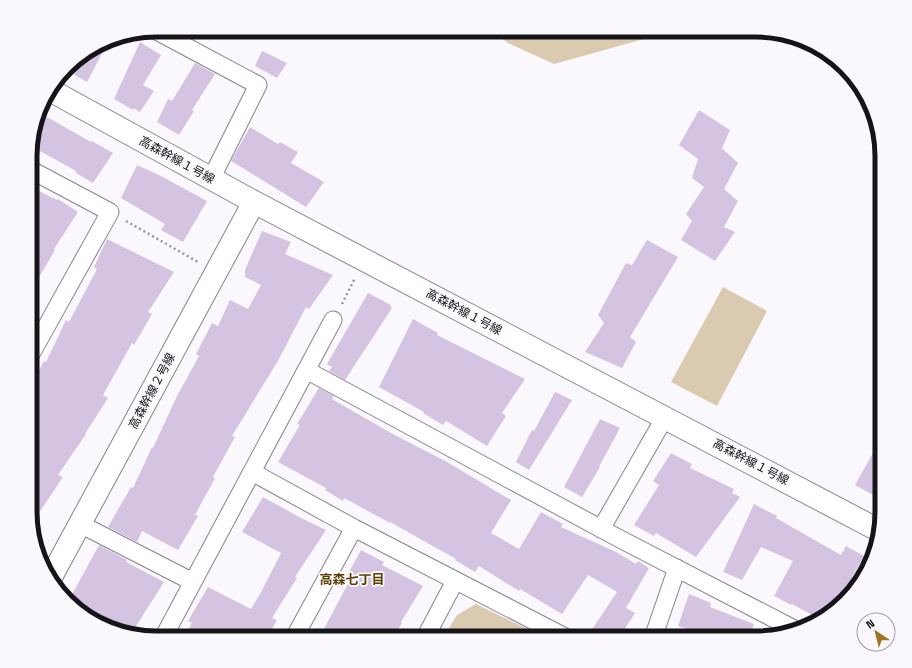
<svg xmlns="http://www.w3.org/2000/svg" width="912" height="668" font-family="'Space Grotesk','Noto Sans JP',sans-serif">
	<rect width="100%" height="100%" fill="#fbf8fd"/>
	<path fill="#dacaaf" d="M 491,30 L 719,30 L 644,39 L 554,64 L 508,43 Z
		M 723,287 L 767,311 L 717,406 L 671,382 Z
		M 476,604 L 546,638 L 443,638 L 457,615 Z"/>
	<path fill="#d4c4e1" d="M 109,40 L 87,82 L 66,70 L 73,61 Z
		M 140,42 L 161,55 L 143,85 L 154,91 L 140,112 L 134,108 L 133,110 L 114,99 Z
		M 262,51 L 287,63 L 277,78 L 255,66 Z
		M 195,63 L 215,74 L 192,110 L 194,111 L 179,135 L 157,122 L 168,99 L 172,101 Z
		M 699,110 L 730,130 L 722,148 L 738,163 L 724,189 L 738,201 L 724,227 L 735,232 L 715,261 L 681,240 L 692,221 L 686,214 L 704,187 L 692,178 L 698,159 L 679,145 Z
		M 47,117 L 91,142 L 92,141 L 113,153 L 93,183 L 76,173 L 76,171 L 31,146 Z
		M 250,127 L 278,144 L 280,142 L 298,152 L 291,163 L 324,182 L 306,207 L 231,161 Z
		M 137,165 L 159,175 L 207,201 L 183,242 L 161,230 L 165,224 L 121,198 Z
		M 31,187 L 57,200 L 58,199 L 78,212 L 54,249 L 55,250 L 31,291 Z
		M 262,231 L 291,242 L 285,254 L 333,275 L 309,309 L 306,307 L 279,359 L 232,436 L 235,437 L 213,477 L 215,478 L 195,515 L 198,516 L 178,550 L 142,531 L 137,542 L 108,527 L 131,487 L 133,488 L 152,447 L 153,448 L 177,396 L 199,356 L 196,354 L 212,323 L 218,326 L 230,300 L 248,309 L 261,285 L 245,277 L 245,270 Z
		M 107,239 L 174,272 L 148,312 L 152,314 L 134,345 L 132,343 L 103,395 L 108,398 L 85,434 L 86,434 L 58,475 L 63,477 L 31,525 L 31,385 L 44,361 L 46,362 L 66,320 L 69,322 L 97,269 L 94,267 Z
		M 647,240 L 678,257 L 630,337 L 636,342 L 622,368 L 585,352 L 604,323 L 598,315 L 626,263 L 632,265 Z
		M 368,293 L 391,305 L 390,306 L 392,308 L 345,380 L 329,371 L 332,367 L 327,364 Z
		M 413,319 L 438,333 L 437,335 L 525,379 L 502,413 L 506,416 L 487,446 L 446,421 L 443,425 L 423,413 L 424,412 L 379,387 Z
		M 319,388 L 334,396 L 332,399 L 391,433 L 447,462 L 511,500 L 491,533 L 519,549 L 541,512 L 563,524 L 561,527 L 616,552 L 636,564 L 638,561 L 649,568 L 626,608 L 635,613 L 619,638 L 600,638 L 591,631 L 617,592 L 588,575 L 562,614 L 520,589 L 519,591 L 479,566 L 475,572 L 455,560 L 456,559 L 390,522 L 390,523 L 344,498 L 343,501 L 325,490 L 326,488 L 278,462 L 300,425 L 297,424 Z
		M 555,392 L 572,400 L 529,470 L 516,462 L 532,430 L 534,431 Z
		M 600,419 L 620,428 L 599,467 L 600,467 L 582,497 L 564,487 Z
		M 882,437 L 882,500 L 855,485 Z
		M 671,453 L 692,464 L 690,468 L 734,489 L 732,493 L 740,497 L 696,557 L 656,533 L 654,536 L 634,525 L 659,485 L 653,481 Z
		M 263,497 L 303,519 L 326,530 L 295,577 L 297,578 L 272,618 L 277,620 L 267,638 L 184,638 L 192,623 L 188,621 L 208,587 L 251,609 L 260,594 L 281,553 L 242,532 Z
		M 754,504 L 777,516 L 776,518 L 841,555 L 846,546 L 864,556 L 843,593 L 848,595 L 819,619 L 792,604 L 791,605 L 774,596 L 793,561 L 761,547 L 742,580 L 723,572 Z
		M 99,545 L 127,560 L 126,562 L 164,582 L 131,634 L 115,631 L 79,612 L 69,600 Z
		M 361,550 L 384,562 L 382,565 L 423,586 L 401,622 L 402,623 L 393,638 L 319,638 L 350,580 L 346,578 Z
		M 689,594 L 711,603 L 710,607 L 754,624 L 749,638 L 715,638 L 678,626 Z"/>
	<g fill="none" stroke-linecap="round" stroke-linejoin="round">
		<defs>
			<path id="street" d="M 155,30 L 258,85 L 211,179
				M 31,354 L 110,212 L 31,170
				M 306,370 L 622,540 L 794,629
				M 252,472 L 354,528 L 567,638
				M 80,524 L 193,582
				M 601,529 L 665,417
				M 163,638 L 333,320
				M 294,638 L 354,528
				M 425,638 L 455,581
				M 653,638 L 677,568"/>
			<path id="secondary" d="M 50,90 L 254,202 L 880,531
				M 50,579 L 254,202"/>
		</defs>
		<use href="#street" stroke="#88828e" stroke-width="19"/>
		<use href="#secondary" stroke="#88828e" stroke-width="24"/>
		<path stroke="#99969b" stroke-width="2.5" stroke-dasharray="2 3" stroke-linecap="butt" d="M 126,221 L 198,262
			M 342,304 L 355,278"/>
		<use href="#street" stroke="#fff" stroke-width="17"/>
		<use href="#secondary" stroke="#fff" stroke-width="22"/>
	</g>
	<g text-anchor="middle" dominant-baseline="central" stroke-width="3.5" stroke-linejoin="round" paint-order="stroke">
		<g font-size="12" fill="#161418" stroke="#fbf8fd">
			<text transform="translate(177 160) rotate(29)">高森幹線１号線</text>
			<text transform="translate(464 312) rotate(28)">高森幹線１号線</text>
			<text transform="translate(152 391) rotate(-62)">高森幹線２号線</text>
			<text transform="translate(751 462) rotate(28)">高森幹線１号線</text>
		</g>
		<g font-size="13" font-weight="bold" fill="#5b4001" stroke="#fbf8fd">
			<text x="352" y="579">高森七丁目</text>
		</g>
	</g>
	<path d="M0 0H912V668H0ZM156 37H756A119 119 0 0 1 875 156V512A119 119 0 0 1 756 631H156A119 119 0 0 1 37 512V156A119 119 0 0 1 156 37Z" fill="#fbf8fd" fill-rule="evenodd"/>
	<path fill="none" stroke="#161418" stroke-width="5" d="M156 37H756A119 119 0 0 1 875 156V512A119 119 0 0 1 756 631H156A119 119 0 0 1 37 512V156A119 119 0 0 1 156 37Z"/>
	<g transform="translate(876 632) rotate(325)"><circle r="19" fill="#fbf8fd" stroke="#9f9da1"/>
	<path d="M0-3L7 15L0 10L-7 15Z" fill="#9e7623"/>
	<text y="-6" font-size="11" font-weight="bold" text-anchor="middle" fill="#161418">N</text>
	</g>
</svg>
